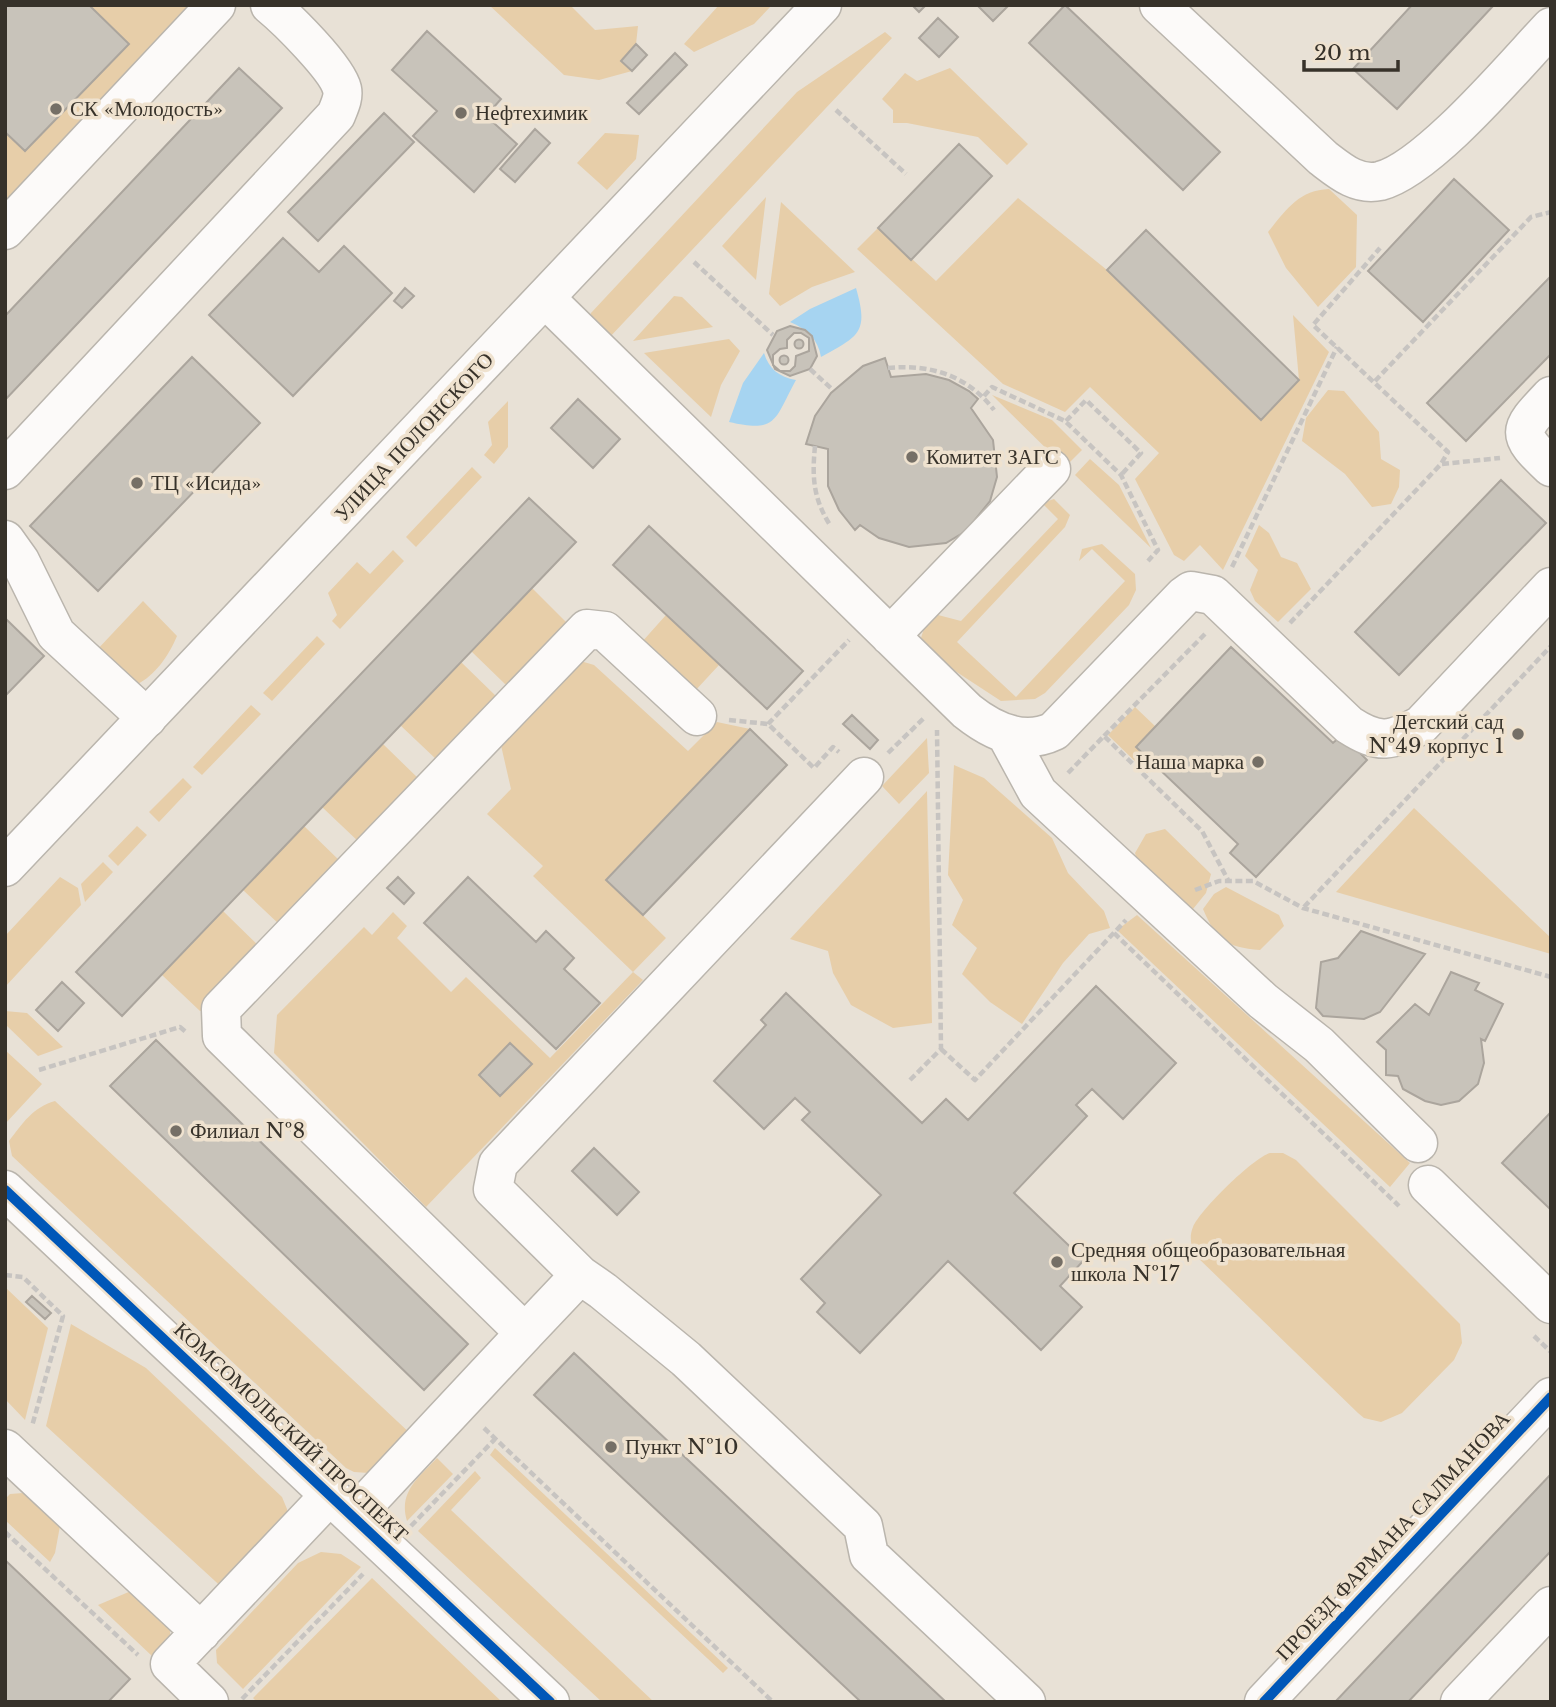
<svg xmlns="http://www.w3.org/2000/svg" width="1556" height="1707" font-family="'Libre Baskerville',serif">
	<rect width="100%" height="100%" fill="#e8e1d6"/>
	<path fill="#e7cea9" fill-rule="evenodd" d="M 5,5 L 203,5 L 5,202 Z
		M 489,5 L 570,5 L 595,30 L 638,26 L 636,44 L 621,61 L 632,71 L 599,80 L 564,75 Z
		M 719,5 L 772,5 L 754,24 L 694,52 L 684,44 Z
		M 885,32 L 892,38 L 608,339 L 590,319 L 591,313 L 797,92 Z
		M 950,68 L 1028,144 L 1007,165 L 978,137 L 907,123 L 893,123 L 893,110 L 882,99 L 905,73 L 917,81 Z
		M 605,133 L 639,135 L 636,159 L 607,190 L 577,163 Z
		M 1329,189 L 1357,215 L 1356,267 L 1318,307 L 1286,268 L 1268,232 C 1286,210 1299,190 1329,189 Z
		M 766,197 L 756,280 L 722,246 Z
		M 1018,198 L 1107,270 L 1261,420 L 1299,380 L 1293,315 L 1329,352 L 1223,570 L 1200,545 L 1184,561 L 1174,555 L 1135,479 L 1159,453 L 1090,387 L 1065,412 L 1003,384 L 857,249 L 878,228 L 936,281 Z
		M 781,202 L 855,272 L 812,287 L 780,306 L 769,294 Z
		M 674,296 L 682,297 L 713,327 L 633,341 Z
		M 729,339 L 740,351 L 721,385 L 711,417 L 644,353 Z
		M 1328,390 L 1344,391 L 1379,432 L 1381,459 L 1400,470 L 1399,487 L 1391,504 L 1372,507 L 1345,474 L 1302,441 L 1306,418 Z
		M 992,395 L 1052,420 L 1082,450 L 1065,467 Z
		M 508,401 L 508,447 L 494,464 L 484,455 L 492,445 L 488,422 Z
		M 1090,459 L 1119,485 L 1151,548 L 1075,475 Z
		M 472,467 L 482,477 L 416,547 L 406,537 Z
		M 1054,499 L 1070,515 L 1065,527 L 957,642 L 1016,697 L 1125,581 L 1092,549 L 1079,561 L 1082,549 L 1102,544 L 1135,574 L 1136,590 L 1129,605 L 1045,693 L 1035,699 L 1001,701 L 926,652 L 921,638 L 926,622 L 938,615 L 961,621 L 1058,519 L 1042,503 Z
		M 1259,525 L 1269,533 L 1281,557 L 1297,563 L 1311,589 L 1278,622 L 1255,601 L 1250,590 L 1258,570 L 1245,556 Z
		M 393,550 L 404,561 L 340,629 L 332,621 L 337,615 L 328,593 L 357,562 L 370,574 Z
		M 532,588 L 566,622 L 564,632 L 515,683 L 505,684 L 471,651 Z
		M 143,601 L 177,636 C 169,655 156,675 136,685 L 95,652 Z
		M 666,615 L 719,665 L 694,692 L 641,643 Z
		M 317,636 L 325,644 L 272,701 L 263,693 Z
		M 577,660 L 594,665 L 688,751 L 717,722 L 750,729 L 606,879 L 666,938 L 633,972 L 643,980 L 426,1207 L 274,1053 L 277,1015 L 364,927 L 372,935 L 393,912 L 407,926 L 397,938 L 451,992 L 466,977 L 550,1058 L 633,972 L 533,876 L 543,866 L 487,814 L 511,789 L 500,741 ZM 510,1043 L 532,1064 L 501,1096 L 479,1075 Z
		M 461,662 L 498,698 L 437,760 L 400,725 Z
		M 251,705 L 261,714 L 202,775 L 193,767 Z
		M 1135,707 L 1156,727 L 1136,747 L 1155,765 L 1147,773 L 1108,735 Z
		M 927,738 L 929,773 L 899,804 L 882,786 Z
		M 383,744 L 421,781 L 360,843 L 322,807 Z
		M 954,765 L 984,778 L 1052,838 L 1068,873 L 1104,911 L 1110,928 L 1089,934 L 1063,963 L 1022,1024 L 990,1002 L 962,974 L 977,948 L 952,925 L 963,900 L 948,875 Z
		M 183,778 L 192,787 L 159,822 L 149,812 Z
		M 927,791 L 932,1023 L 893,1028 L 851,1005 L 833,973 L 828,951 L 790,939 Z
		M 1414,808 L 1551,938 L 1551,954 L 1336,892 Z
		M 137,826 L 147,835 L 118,866 L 108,856 Z
		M 304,826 L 342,863 L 281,926 L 243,890 Z
		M 1165,829 L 1211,874 L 1206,893 L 1193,909 L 1172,907 L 1140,871 L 1135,853 L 1146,834 Z
		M 103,862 L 113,872 L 85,902 L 81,884 Z
		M 60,877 L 78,888 L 81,905 L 5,987 L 5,936 Z
		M 1226,887 L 1279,915 L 1284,926 L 1260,950 C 1226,947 1216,940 1203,909 L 1214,894 Z
		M 223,911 L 262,949 L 210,1010 L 200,1011 L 162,975 Z
		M 1137,915 L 1410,1163 L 1390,1187 L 1117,930 Z
		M 5,1011 L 27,1013 L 63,1047 L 38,1056 L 5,1024 Z
		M 5,1050 L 42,1084 L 5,1124 Z
		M 55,1101 L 413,1436 L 369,1473 L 354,1472 L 346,1468 L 12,1156 L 9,1141 C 22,1124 33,1107 55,1101 Z
		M 1270,1153 L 1283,1153 L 1296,1160 L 1460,1324 L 1462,1343 L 1454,1360 L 1402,1413 L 1381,1422 L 1364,1418 L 1358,1413 L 1194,1254 C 1191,1245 1189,1236 1193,1227 C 1200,1210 1253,1158 1270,1153 Z
		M 5,1287 L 48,1328 L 25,1420 L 5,1399 Z
		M 71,1324 L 146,1368 L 282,1497 L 287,1509 L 287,1524 L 227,1592 L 46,1426 Z
		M 495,1448 L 728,1668 L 723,1673 L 490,1455 Z
		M 437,1458 L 453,1474 L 407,1521 C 398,1492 419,1477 437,1458 Z
		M 475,1471 L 481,1478 L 451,1510 L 654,1702 L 602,1702 L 418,1531 Z
		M 23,1493 L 60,1526 L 55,1553 L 50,1562 L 5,1520 L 5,1499 L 10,1494 Z
		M 321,1552 L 341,1554 L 361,1567 L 243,1689 L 217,1663 L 216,1650 L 298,1563 Z
		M 372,1578 L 502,1702 L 257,1702 L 253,1698 Z
		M 131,1591 L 170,1628 L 170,1640 L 157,1656 L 152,1656 L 98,1605 Z"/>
	<path fill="#a6d4f1" d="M 856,288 C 869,333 859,336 821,357 C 818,339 807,329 790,322 L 810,309 Z
		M 764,353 C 769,369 779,377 796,380 C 774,420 778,433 729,422 L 743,383 Z"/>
	<path fill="#c8c3ba" stroke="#aba59d" stroke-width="2" fill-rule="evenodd" d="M 5,5 L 89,5 L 129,44 L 25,151 L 5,132 Z
		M 912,5 L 926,5 L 919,12 Z
		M 977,5 L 1009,5 L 993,21 Z
		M 1065,5 L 1220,152 L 1183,190 L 1029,43 Z
		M 1412,5 L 1494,5 L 1397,109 L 1353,69 Z
		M 938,18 L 958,37 L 939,57 L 919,38 Z
		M 427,31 L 501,99 L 486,116 L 517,144 L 474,192 L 413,136 L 437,111 L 392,70 Z
		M 636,44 L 647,55 L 632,71 L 621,61 Z
		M 675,53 L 687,65 L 639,114 L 627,103 Z
		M 239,68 L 282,108 L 5,400 L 5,316 Z
		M 384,113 L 414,142 L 318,241 L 288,212 Z
		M 535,129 L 550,143 L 515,182 L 500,169 Z
		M 959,144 L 992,176 L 911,260 L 878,228 Z
		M 1454,179 L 1509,230 L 1423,322 L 1368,271 Z
		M 1146,230 L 1299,380 L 1261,420 L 1107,270 Z
		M 283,238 L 319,272 L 344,246 L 392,293 L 293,396 L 209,315 Z
		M 1551,276 L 1551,354 L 1466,441 L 1427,403 Z
		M 405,288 L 414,296 L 402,308 L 394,301 Z
		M 790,326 L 805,330 L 812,336 L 817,356 L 810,369 L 790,376 L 775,369 L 767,350 L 777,331 ZM 794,333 L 801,333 L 809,338 L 809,351 L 796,356 L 795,366 L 790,371 L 780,371 L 773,365 L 773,355 L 780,349 L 787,348 L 787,340 Z
		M794.5 344a4.5 4.5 0 1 1 9 0a4.5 4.5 0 1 1-9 0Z
		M779.5 360a4.5 4.5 0 1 1 9 0a4.5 4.5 0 1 1-9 0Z
		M 192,357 L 260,423 L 98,591 L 30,526 Z
		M 885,358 L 891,377 L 926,374 L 949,380 L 969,391 L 978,399 L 971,408 L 993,440 L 997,477 L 990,501 L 966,531 L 946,543 L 909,547 L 879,538 L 860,525 L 855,530 L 839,510 L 828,486 L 828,449 L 806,444 L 815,416 L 831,393 L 863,366 Z
		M 578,399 L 620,439 L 593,468 L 551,428 Z
		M 1501,480 L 1546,523 L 1399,675 L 1355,632 Z
		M 529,498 L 576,542 L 122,1016 L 76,972 Z
		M 649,526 L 803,671 L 767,709 L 613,565 Z
		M 7,620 L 44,656 L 5,696 L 5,621 Z
		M 1231,647 L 1333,743 L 1342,735 L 1367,760 L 1256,877 L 1230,853 L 1238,844 L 1136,747 Z
		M 852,715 L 878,740 L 870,749 L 843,724 Z
		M 750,729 L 787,765 L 643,915 L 606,880 Z
		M 398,877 L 414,893 L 404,904 L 387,888 Z
		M 468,877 L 536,942 L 546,931 L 574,958 L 564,969 L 600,1003 L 556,1049 L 424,923 Z
		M 1361,931 L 1425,954 L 1380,1012 L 1364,1019 L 1323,1016 L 1316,1008 L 1321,962 L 1338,958 Z
		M 1451,972 L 1479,983 L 1475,990 L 1503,1004 L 1485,1041 L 1481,1039 L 1484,1063 L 1478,1084 L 1459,1101 L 1441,1105 L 1425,1101 L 1403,1089 L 1398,1076 L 1386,1075 L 1386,1050 L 1377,1042 L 1415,1004 L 1429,1015 Z
		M 62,982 L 84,1003 L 58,1031 L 36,1010 Z
		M 1096,986 L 1176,1063 L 1123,1119 L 1092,1089 L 1076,1105 L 1087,1116 L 1014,1193 L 1084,1260 L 1060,1286 L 1082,1307 L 1041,1350 L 948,1261 L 860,1353 L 817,1312 L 825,1303 L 801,1279 L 881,1195 L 802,1120 L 810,1112 L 795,1098 L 764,1129 L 714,1081 L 766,1025 L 761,1020 L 786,993 L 922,1123 L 946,1099 L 968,1120 Z
		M 156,1040 L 468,1344 L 424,1390 L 110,1086 Z
		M 510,1043 L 532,1064 L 500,1096 L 479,1075 Z
		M 1551,1112 L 1551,1210 L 1502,1163 Z
		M 594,1148 L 639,1192 L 617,1215 L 572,1171 Z
		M 32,1296 L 51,1313 L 45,1319 L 26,1302 Z
		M 574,1353 L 850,1612 L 946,1702 L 861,1702 L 534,1395 Z
		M 1551,1474 L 1551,1551 L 1408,1702 L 1335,1702 Z
		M 5,1560 L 130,1679 L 108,1702 L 5,1702 Z"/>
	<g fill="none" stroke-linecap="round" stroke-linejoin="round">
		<defs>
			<path id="minor" d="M 1159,5 L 1323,158 C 1340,171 1357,186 1380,181 C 1428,169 1514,66 1551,27
				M 5,230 L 216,5
				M 545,298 L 967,711 C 992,731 1023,746 1054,731 L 1184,596 L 1191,591 L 1213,595 L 1349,725 C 1380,745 1391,741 1421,725 L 1551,587
				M 1551,396 C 1518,431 1515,433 1551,467
				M 5,470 L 336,115 C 339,107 344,98 342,89 C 337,68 287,19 270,5
				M 5,540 L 20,561 L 56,634 L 147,718
				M 890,636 L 1051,469
				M 1006,734 L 1038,793 L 1263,1001 L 1319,1045 L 1418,1143
				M 1428,1185 L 1551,1304
				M 5,1190 L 550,1702
				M 580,1275 L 493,1189 L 498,1164 L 864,777
				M 525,1333 L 580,1275 L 603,1291 L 686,1359 L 863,1526 L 869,1555 L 1026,1702
				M 5,1449 L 201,1632
				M 353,1517 L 525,1333 L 222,1036 L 221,1009 L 587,629 L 605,631 L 697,716
				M 209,1702 L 170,1664 L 330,1495
				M 1264,1702 L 1551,1397
				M 1460,1702 L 1551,1606"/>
			<path id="major" d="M 5,867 L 822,5"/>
		</defs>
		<use href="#minor" stroke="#bab5ad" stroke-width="41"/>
		<use href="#major" stroke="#bab5ad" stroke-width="41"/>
		<path stroke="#c7c4c1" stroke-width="4.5" stroke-dasharray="7 3.5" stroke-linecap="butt" d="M 836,110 L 906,174
			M 694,262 L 773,335
			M 888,368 C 930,364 967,375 994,410
			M 810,369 L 833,390
			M 1375,381 L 1531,217 L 1551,212
			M 984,396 L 992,387 L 1065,421 L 1121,475 L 1158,550 L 1148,561
			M 1066,421 L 1086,400 L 1141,453 L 1121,475
			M 815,446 C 812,477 813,498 830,525
			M 1442,464 L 1500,458
			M 1232,567 L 1337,347
			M 1290,623 L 1441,464 L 1448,452 L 1313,325 L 1380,248
			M 729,720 L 768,724 L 814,768 L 833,747 L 839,752
			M 768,724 L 849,640
			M 1104,736 L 1205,634
			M 888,753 L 924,718
			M 1068,773 L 1104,736 L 1202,831 L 1228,880
			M 1195,890 L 1219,881 L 1253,881 L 1303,908 L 1551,977
			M 1304,907 L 1551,646
			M 1114,933 L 1399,1206
			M 941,1049 L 975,1080 L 1126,920
			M 39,1070 L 180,1027 L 187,1033
			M 910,1080 L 941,1049 L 937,730
			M 5,1275 L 23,1277 L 63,1316 L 32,1426
			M 1534,1336 L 1551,1352
			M 484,1428 L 773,1702
			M 411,1526 L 495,1439
			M 5,1532 L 138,1655
			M 242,1699 L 363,1574"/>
		<use href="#minor" stroke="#fcfaf9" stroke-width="38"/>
		<use href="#major" stroke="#fcfaf9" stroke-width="38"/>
		<defs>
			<path id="cycleway" d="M 5,1190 L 550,1702
				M 1264,1702 L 1551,1397"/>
		</defs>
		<use href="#cycleway" stroke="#efe2cf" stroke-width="15"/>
		<use href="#cycleway" stroke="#0057b8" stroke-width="10"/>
	</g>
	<g fill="#756f66" stroke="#efe2cf" stroke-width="2.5">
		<circle cx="56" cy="109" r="7"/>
		<circle cx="461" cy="113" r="7"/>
		<circle cx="912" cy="457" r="7"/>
		<circle cx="137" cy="483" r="7"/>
		<circle cx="1518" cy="734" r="7"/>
		<circle cx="1258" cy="762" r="7"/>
		<circle cx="176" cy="1131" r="7"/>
		<circle cx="1057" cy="1262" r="7"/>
		<circle cx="611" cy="1447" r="7"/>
	</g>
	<g text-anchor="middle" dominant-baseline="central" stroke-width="7" stroke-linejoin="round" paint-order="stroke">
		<g font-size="21" fill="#37322a" stroke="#efe2cf" text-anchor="start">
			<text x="70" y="109">СК «Молодость»</text>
			<text x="475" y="113">Нефтехимик</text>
			<text x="926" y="457">Комитет ЗАГС</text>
			<text x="151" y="483">ТЦ «Исида»</text>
			<text x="1504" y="722" text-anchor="end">Детский сад<tspan x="1504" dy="24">№49 корпус 1</tspan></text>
			<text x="1244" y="762" text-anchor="end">Наша марка</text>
			<text x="190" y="1131">Филиал №8</text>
			<text x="1071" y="1250">Средняя общеобразовательная<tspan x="1071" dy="24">школа №17</tspan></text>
			<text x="625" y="1447">Пункт №10</text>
		</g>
		<g font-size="21" fill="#37322a" stroke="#efe2cf">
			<text transform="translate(414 437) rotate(-47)">УЛИЦА ПОЛОНСКОГО</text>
			<text transform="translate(291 1432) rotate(43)">КОМСОМОЛЬСКИЙ ПРОСПЕКТ</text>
			<text transform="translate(1393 1536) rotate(-47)">ПРОЕЗД ФАРМАНА САЛМАНОВА</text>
		</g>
	</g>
	<rect width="1556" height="1707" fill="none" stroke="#37322a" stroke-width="14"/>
	<path d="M1304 60v10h94v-10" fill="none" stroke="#37322a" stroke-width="3.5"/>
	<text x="1314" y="60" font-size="21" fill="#37322a" stroke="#efe2cf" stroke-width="5" paint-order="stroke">20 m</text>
</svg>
